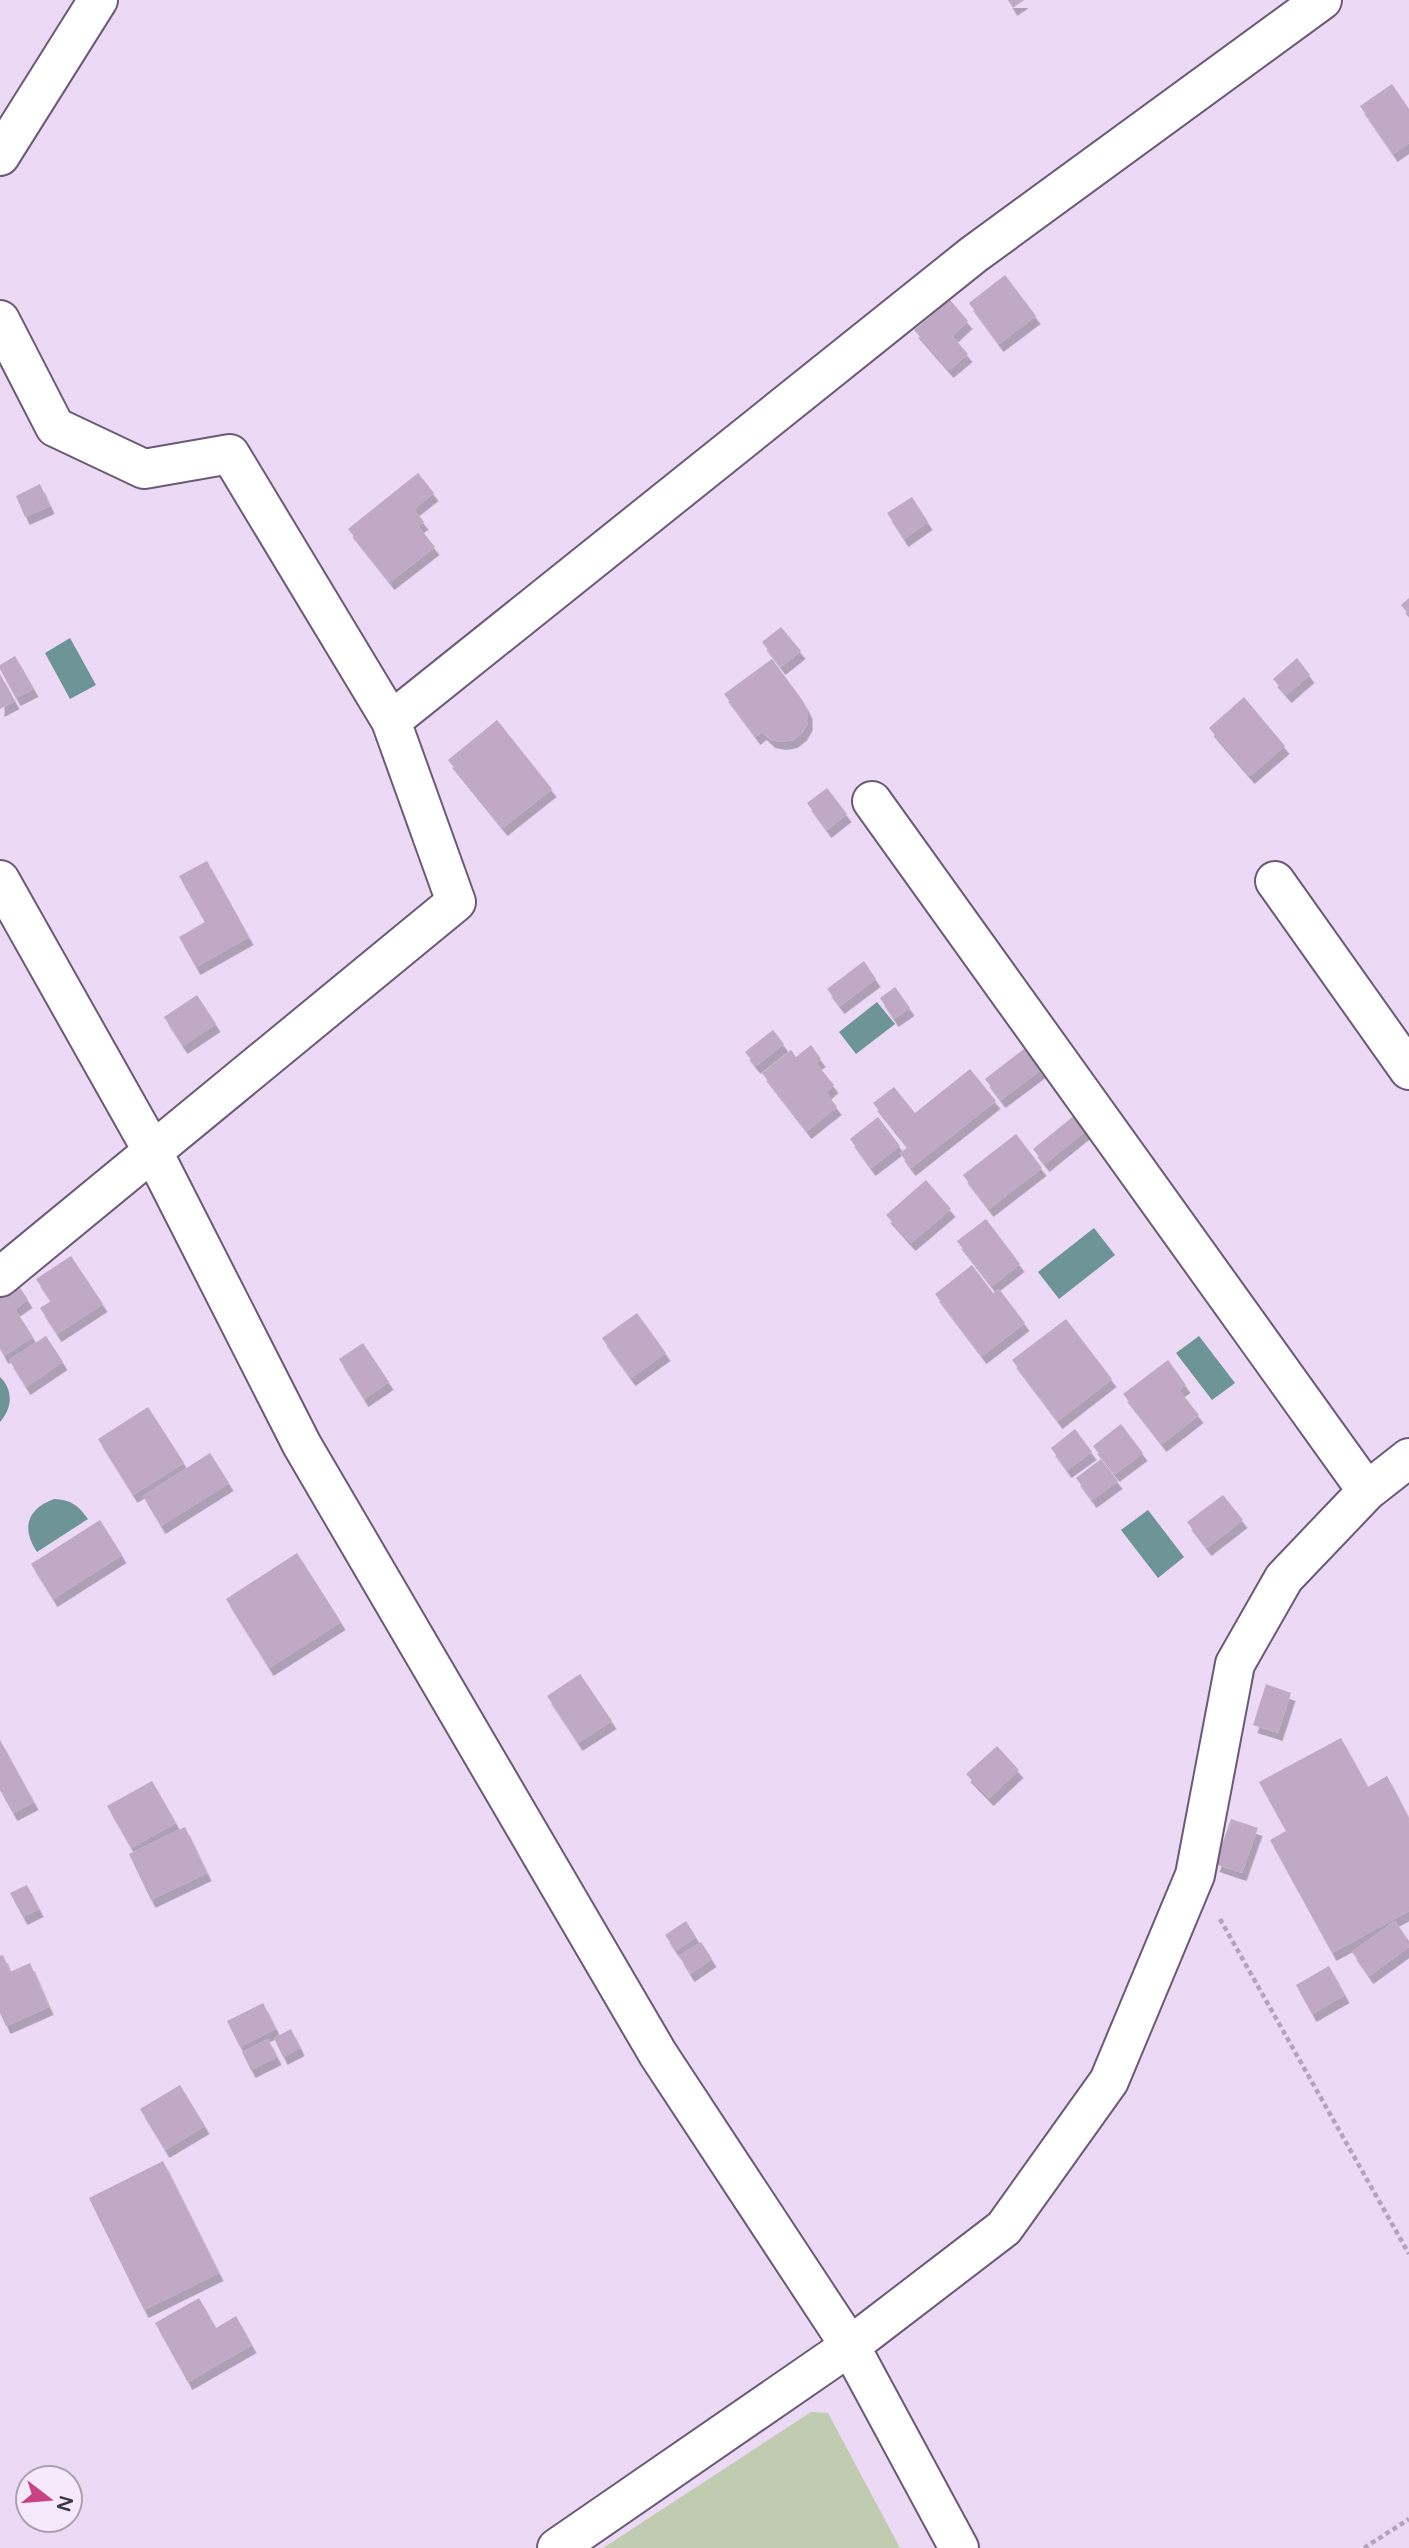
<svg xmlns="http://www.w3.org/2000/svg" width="1409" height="2548" font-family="'Varela Round',sans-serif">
	<defs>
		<filter id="shadow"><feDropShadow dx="4.5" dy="8" stdDeviation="0" flood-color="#0004"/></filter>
	</defs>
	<rect width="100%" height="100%" fill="#ecd9f6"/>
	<path fill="#c0ccaf" d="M 811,2412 L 828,2413 L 900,2548 L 603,2548 Z"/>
	<path fill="#6d9496" d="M 70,638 L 96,685 L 70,699 L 45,653 Z
		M 877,1002 L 895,1024 L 856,1054 L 839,1032 Z
		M 1094,1228 L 1115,1255 L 1059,1299 L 1038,1272 Z
		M 1199,1336 L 1235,1383 L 1212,1400 L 1176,1353 Z
		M 0,1377 C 14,1390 12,1409 0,1422 Z
		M 54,1499 C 71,1500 78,1505 88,1519 L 37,1552 C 21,1528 27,1509 54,1499 Z
		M 1148,1510 L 1184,1557 L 1158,1578 L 1121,1530 Z"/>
	<path fill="#bfa9c4" filter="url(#shadow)" d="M 1008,0 L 1024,0 L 1013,8 Z
		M 1392,84 L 1409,109 L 1409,143 L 1393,154 L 1360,106 Z
		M 1005,275 L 1036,316 L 999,344 L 969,303 Z
		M 950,300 L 968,321 L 952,336 L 968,354 L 949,370 L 914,330 Z
		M 418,473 L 434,493 L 414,509 L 424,522 L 418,526 L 435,547 L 390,582 L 348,529 Z
		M 40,484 L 50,506 L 25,517 L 16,496 Z
		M 912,497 L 928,522 L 904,539 L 887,513 Z
		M 1409,598 L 1409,615 L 1401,605 Z
		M 781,627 L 801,651 L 781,667 L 762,642 Z
		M 15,656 L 34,689 L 16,698 L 0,669 L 0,665 Z
		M 1297,658 L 1310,675 L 1287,695 L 1273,679 Z
		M 772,659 L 803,701 L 808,711 L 808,723 L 802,733 L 793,740 L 782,742 L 771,740 L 762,732 L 756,737 L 724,694 Z
		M 0,674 L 15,701 L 0,709 Z
		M 1244,697 L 1285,746 L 1250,776 L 1209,728 Z
		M 497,720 L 552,789 L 503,828 L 448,760 Z
		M 827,788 L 847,814 L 827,830 L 807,803 Z
		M 207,861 L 249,937 L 196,967 L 179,937 L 205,922 L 179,876 Z
		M 864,961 L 876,979 L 840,1006 L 827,989 Z
		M 895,987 L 910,1008 L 894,1019 L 880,998 Z
		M 197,995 L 216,1024 L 183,1046 L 164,1017 Z
		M 773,1030 L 784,1044 L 756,1066 L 745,1052 Z
		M 811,1045 L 821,1059 L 816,1063 L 834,1085 L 826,1092 L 837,1107 L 807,1131 L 762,1073 L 791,1050 L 796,1057 Z
		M 1024,1049 L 1041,1070 L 1001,1100 L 985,1079 Z
		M 970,1069 L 996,1101 L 911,1168 L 900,1153 L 908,1147 L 873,1103 L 894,1087 L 915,1113 Z
		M 1075,1115 L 1087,1130 L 1045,1164 L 1033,1149 Z
		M 878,1117 L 900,1146 L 871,1168 L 850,1139 Z
		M 1016,1134 L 1042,1168 L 989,1209 L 963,1175 Z
		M 926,1180 L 951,1209 L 911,1243 L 886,1215 Z
		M 986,1219 L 1020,1264 L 992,1286 L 957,1241 Z
		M 71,1256 L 103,1304 L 57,1334 L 40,1308 L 51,1301 L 36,1279 Z
		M 972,1265 L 993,1293 L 999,1289 L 1025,1323 L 982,1356 L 935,1294 Z
		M 17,1283 L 28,1300 L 15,1309 L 33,1337 L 4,1356 L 0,1349 L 0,1294 Z
		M 637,1313 L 666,1353 L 631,1378 L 602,1338 Z
		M 1066,1319 L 1112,1379 L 1058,1421 L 1012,1360 Z
		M 46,1336 L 63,1362 L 26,1387 L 9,1360 Z
		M 363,1343 L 389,1382 L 364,1399 L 339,1359 Z
		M 1168,1360 L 1186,1385 L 1179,1390 L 1199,1415 L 1162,1444 L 1123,1394 Z
		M 148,1407 L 184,1463 L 133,1495 L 98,1439 Z
		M 1121,1424 L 1143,1453 L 1115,1474 L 1093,1446 Z
		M 1075,1429 L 1092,1452 L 1067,1470 L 1051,1448 Z
		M 210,1453 L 229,1483 L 161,1526 L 143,1496 Z
		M 1101,1459 L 1118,1481 L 1092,1500 L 1076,1478 Z
		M 1223,1495 L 1243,1520 L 1207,1548 L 1187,1522 Z
		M 100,1520 L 122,1555 L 53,1599 L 31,1564 Z
		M 297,1553 L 341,1622 L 269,1668 L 226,1599 Z
		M 580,1674 L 612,1721 L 578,1743 L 547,1696 Z
		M 1266,1684 L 1291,1693 L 1278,1733 L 1253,1725 Z
		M 1341,1738 L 1368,1787 L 1387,1776 L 1409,1818 L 1409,1911 L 1332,1953 L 1270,1840 L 1286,1831 L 1259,1782 Z
		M 0,1740 L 34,1802 L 13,1813 L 0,1790 Z
		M 997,1746 L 1019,1770 L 989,1798 L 966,1774 Z
		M 152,1781 L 176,1823 L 131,1848 L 107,1806 Z
		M 1231,1819 L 1258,1828 L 1242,1873 L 1215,1864 Z
		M 185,1827 L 207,1873 L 151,1900 L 129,1854 Z
		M 27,1885 L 39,1909 L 23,1917 L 10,1893 Z
		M 686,1921 L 696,1937 L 676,1951 L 665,1935 Z
		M 1395,1921 L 1409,1941 L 1409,1947 L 1369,1976 L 1352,1952 Z
		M 701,1942 L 712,1959 L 690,1974 L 679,1956 Z
		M 3,1955 L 10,1972 L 30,1963 L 49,2007 L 6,2026 L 0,2013 L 0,1956 Z
		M 1329,1966 L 1345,1995 L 1312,2014 L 1296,1985 Z
		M 263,2003 L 276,2029 L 240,2047 L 227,2021 Z
		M 291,2029 L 300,2048 L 283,2057 L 274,2038 Z
		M 268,2039 L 277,2057 L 251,2070 L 242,2052 Z
		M 180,2085 L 205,2126 L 165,2150 L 140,2109 Z
		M 163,2161 L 219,2273 L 144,2310 L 89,2198 Z
		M 199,2298 L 216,2328 L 236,2316 L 252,2345 L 188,2382 L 155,2323 Z"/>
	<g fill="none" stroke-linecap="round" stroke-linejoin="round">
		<defs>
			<path id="minor" d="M 0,156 L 98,0
				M 0,320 L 55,427 L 144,469 L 230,454 L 391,721 L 456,902 L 0,1277
				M 391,721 L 973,255 L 1322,0
				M 872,801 L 1367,1491
				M 0,880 L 152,1150 L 302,1445 L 658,2054 L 850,2346 L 959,2548
				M 1275,881 L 1409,1070
				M 557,2548 L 850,2346 L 1004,2228 L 1109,2081 L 1195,1875 L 1235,1664 L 1284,1578 L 1367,1491 L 1409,1458"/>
		</defs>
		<use href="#minor" stroke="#6b5a74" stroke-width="42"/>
		<path stroke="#b3a4bb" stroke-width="4.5" stroke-dasharray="5 3.5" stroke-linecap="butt" d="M 1220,1919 L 1409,2254
			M 1364,2548 L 1409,2519"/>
		<use href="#minor" stroke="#fff" stroke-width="38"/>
	</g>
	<g transform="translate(49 2499) rotate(106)"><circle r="33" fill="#f5e9fb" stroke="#aca1b1" stroke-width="2"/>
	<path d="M0-5L12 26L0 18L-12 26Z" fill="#c84384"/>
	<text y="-10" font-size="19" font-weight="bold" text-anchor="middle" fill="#3e3642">N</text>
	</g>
</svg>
